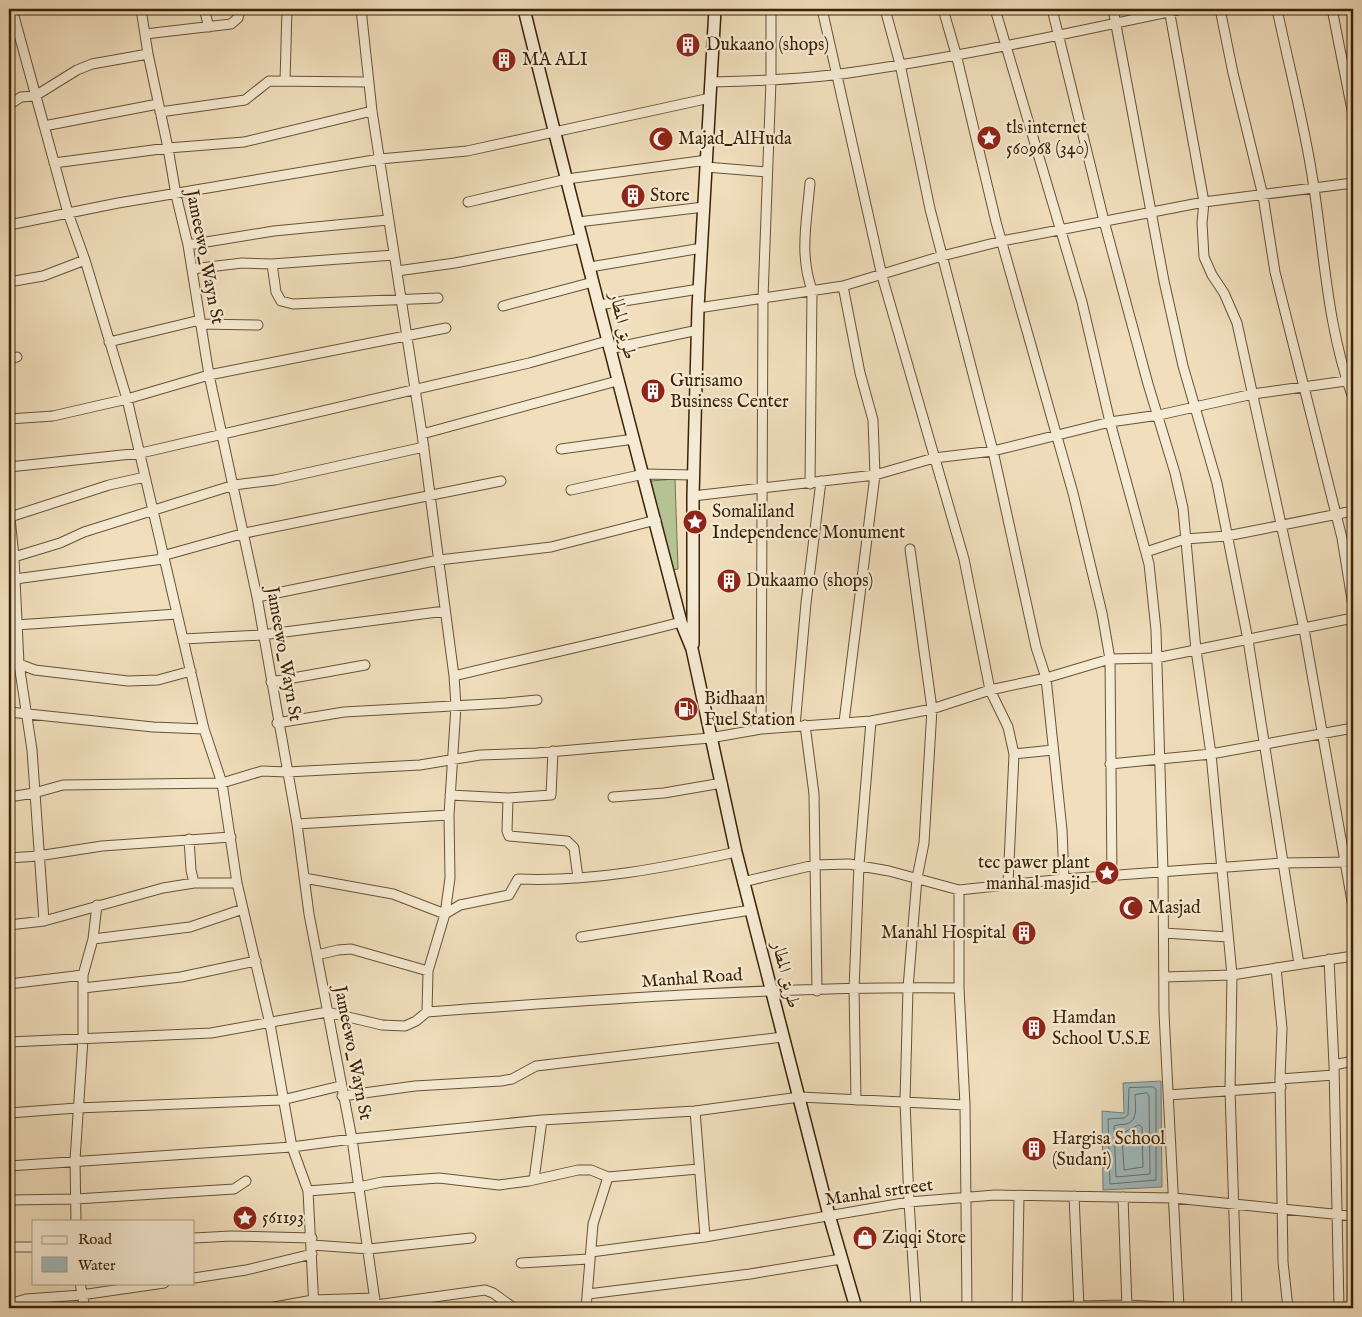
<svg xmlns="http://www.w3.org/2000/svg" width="1362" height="1317" font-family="'IM FELL English',Amiri,serif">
	<rect width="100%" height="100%" fill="#f0debc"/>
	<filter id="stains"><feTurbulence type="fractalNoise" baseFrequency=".004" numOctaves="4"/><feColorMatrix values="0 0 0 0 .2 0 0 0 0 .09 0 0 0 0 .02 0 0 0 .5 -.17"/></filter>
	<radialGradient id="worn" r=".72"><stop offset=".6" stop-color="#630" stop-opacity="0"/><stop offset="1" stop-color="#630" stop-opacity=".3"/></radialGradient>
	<path fill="#b5c294" stroke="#78724e" d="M 675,479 L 678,569 L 672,570 L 651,481 Z"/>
	<path fill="#a0b9bd" stroke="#787d74" d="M 1161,1081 L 1162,1187 L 1103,1190 L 1102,1111 L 1124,1113 L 1123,1083 Z"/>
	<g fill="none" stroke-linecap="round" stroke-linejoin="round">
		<path stroke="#6e6e62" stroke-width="1" d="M 1153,1087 L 1156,1089 L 1156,1180 L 1110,1184 L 1108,1119 L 1124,1118 L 1128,1115 L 1129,1088 Z
			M 1147,1093 L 1149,1096 L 1150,1174 L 1116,1177 L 1114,1126 C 1118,1124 1122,1125 1126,1124 C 1139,1121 1135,1105 1135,1095 Z
			M 1139,1125 L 1142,1127 L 1143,1167 L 1124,1170 L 1122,1134 Z"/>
		<defs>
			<path id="minor" d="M 12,9 L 68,213 L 85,260 L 127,399 L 204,729 L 222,783 L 237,883 L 270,1024 L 292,1147 L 308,1191 L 314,1308
				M 141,9 L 148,54 L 168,148 L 176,195 L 188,245 L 209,375 L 257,597 L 297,824 L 309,914 L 352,1139 L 376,1308
				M 204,9 L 209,27
				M 822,9 L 882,276 L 964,559 L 990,690 L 1008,727 L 1014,754 L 1008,884
				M 943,9 L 956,54 L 996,222 L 1073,493 L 1102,613 L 1110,659 L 1112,877
				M 995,9 L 1082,302 L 1110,422 L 1149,564 L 1156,630 L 1163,872 L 1164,1013 L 1179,1308
				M 1052,9 L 1104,221 L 1148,384 L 1175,473 L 1183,508 L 1196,650 L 1211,754 L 1232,975 L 1230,1090 L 1237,1308
				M 1113,9 L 1164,281 L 1183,366 L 1217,483 L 1248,640 L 1299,964
				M 1169,9 L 1204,202 L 1202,223 L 1204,257 L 1212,275 L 1224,293 L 1237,323 L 1304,629 L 1353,907
				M 1220,9 L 1233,73 L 1263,196 L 1275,272 L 1342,538 L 1353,606
				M 1277,9 C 1288,62 1302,115 1311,169 C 1324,245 1326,325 1353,398
				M 1332,9 L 1353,115
				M 145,34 L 231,24 L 238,18 L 240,9
				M 285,81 L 287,9
				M 712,82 C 760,81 808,79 855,72 C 965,56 1074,32 1182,9
				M 9,105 L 21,97 L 35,96 L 77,70 L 92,64 L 148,54
				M 160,112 L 245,100 L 269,81 L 368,82
				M 44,126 L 158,104
				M 54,163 L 168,148 L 244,142 L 372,111
				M 706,167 L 767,172
				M 468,202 L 567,179 L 707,160
				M 578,222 L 704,207
				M 9,225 L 118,203 L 380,159 L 467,151 L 710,98
				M 188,245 L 274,231 L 388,220
				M 272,264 L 276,292 L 281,301 L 293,304 L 438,298
				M 590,267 L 702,248
				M 192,269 L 242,263 L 272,264 L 394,255
				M 397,271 L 455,263 L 582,238
				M 9,282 L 43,276 L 85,260
				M 843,286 L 860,373 L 873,420 L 875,475 L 844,722
				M 599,305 L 699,289
				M 503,306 L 593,282
				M 698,308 L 843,286 L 942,256 L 1002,241 L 1204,202 L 1353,183
				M 200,324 L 258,325
				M 109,342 L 200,320
				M 609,349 L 698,330
				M 9,359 L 17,357
				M 9,419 L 53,416 L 127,399 L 209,375 L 446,328
				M 422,434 L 617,381
				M 561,449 L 634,439
				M 9,467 L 141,453 L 529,363 L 607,341
				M 810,484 L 812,290 C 799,254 807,220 810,183
				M 571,490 L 644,474 L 694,475
				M 693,496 L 875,475 L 934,458 L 993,451 L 1110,422 L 1159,415 L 1253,394 L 1353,380
				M 9,508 L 14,557 L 19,664 L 32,750 L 44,921
				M 10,517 L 109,485 L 145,477
				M 910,549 L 932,709 L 924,843 L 917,878 L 908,988 L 905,1101 L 909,1202 L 916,1308
				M 1146,552 L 1185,539 L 1227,536 L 1353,511
				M 162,556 L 245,533 L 501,481
				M 14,557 L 60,543 L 84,532 L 234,485 L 275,480 L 424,447
				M 15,579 L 163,559
				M 257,597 L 439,560 L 551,547 L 656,520
				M 16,625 L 177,614
				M 183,639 L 262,635 L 445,611
				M 9,663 L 19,664 L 35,670 L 128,681 L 158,680 L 191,671
				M 454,676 C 530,657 606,642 681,622
				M 271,682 L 365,665
				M 9,712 L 153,727 L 204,729
				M 277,723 L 344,712 L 506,703 L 537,700
				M 805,725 L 814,794 L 817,991
				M 795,726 L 806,603 L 821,481
				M 761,729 L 763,298 L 771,80 L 771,9
				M 553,751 L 551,795 L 508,798 L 507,831 L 509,836 L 567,841 L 574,848 L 578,878
				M 1014,754 L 1053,750
				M 1110,764 L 1211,754 L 1353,728
				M 450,795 L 508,798
				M 9,797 L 34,793 L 63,785 L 222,783 L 262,771 L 287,772 L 420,765 L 480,755 L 537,753 L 710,738 L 761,729 L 871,721 L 932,709 L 990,690 L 1046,678 L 1110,659 L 1156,658 L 1353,618
				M 613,797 L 664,793 L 722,783
				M 297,824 L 449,815
				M 189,839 L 191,870 L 194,883
				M 9,858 L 38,856 L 102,846 L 231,837
				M 304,878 L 393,894 L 445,914 L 460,905 L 509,895 L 518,879 C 592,882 664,868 736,852
				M 1064,879 L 1282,863 L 1353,862
				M 743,882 L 814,865 L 849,864 L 889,871 L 959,890 L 1064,879 L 1062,830 L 1046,678 L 1036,647 L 993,451 L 930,209 L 900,64 L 885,9
				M 959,890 L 959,988 L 965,1105 L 967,1308
				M 9,925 L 44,921 L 163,888 L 194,883 L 237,883
				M 1164,933 L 1228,937
				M 581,937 L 751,910
				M 93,939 L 190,927 L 243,909
				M 317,955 L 338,950 L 351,949 L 428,971
				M 1329,959 L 1334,1065 L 1339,1308
				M 1276,968 L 1282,1028 L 1280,1079 L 1283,1262 L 1288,1308
				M 1164,977 L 1232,975 L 1353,956
				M 9,984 L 83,975
				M 83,988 L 181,977 L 256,961
				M 427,1012 C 604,999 782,986 959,988
				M 9,1042 L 211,1033 L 327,1012 L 382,1025 L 405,1026 L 416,1021 L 427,1012 L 428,971 L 445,914 L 450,878 L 449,815 L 456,706 L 454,676 L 422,434 L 372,111 L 361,9
				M 1334,1065 L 1353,1061
				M 1280,1079 L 1334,1075
				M 1168,1095 L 1281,1087
				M 342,1096 L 415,1086 L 501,1081 L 512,1079 L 536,1066 L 783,1037
				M 856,1100 L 854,989 L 859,865 L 871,721
				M 695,1111 L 705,1237
				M 9,1113 L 77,1108 L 282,1100 L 340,1086
				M 9,1166 L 292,1147 L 352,1139 L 542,1120 L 695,1111 L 800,1097 L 965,1105
				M 534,1180 L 542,1120
				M 308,1191 L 359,1187 L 382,1182 L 439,1178 L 499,1185 L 529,1181 L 578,1170 L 591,1170 L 608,1177
				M 1074,1196 L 1079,1308
				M 1123,1197 L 1127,1308
				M 9,1200 L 76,1199 L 234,1189 L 246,1181
				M 76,1221 L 75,1160 L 83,1039 L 83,975 L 93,939 L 97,905
				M 194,1238 L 231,1236 L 312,1238
				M 312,1245 L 369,1249 L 471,1238
				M 9,1247 L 34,1247
				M 591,1252 L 705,1237 L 909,1202 L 995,1195 L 1174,1198 L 1353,1216
				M 521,1263 L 589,1259
				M 194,1278 L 246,1270 L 312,1254
				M 80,1283 L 85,1308
				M 588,1294 L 750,1274 L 841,1259
				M 9,1304 L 26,1299 L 81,1295 L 164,1283
				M 376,1305 L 485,1290 L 493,1293 L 514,1308
				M 269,1308 L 313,1300 L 375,1298
				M 586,1308 L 593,1224 L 608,1177 L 698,1169
				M 978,1308 L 1127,1305 L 1187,1308
				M 1017,1308 L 1019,1196"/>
			<path id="secondary" d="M 524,9 C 574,214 628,418 681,622 L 692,649 L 736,852 L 829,1215 L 856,1308
				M 693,644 L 693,496 L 698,308 L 715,9"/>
		</defs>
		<use href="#minor" stroke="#685234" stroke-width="11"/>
		<use href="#secondary" stroke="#3b2307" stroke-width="14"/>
		<use href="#minor" stroke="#f5ead3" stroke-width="9"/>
		<use href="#secondary" stroke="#f5ead3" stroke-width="11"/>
	</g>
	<defs>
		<symbol id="building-disc" viewBox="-11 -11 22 22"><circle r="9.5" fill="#8f2418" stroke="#f5ead3"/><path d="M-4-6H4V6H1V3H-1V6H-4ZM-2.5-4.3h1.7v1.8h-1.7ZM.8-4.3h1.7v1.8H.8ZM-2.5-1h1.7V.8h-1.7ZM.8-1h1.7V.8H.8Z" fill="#fff"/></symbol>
		<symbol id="sight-disc" viewBox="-11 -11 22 22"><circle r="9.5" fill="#8f2418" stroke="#f5ead3"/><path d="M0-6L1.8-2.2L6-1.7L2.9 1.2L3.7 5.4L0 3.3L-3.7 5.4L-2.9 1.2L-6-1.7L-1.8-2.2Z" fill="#fff"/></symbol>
		<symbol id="mosque-disc" viewBox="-11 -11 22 22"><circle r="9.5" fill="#8f2418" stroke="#f5ead3"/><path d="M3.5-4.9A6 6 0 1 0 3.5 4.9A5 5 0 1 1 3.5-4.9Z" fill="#fff"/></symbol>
		<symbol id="fuel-disc" viewBox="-11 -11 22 22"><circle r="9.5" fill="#8f2418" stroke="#f5ead3"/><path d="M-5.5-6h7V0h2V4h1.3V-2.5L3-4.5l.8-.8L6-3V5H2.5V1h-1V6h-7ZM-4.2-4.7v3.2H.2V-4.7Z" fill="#fff"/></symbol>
		<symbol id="shop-disc" viewBox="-11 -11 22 22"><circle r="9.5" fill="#8f2418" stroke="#f5ead3"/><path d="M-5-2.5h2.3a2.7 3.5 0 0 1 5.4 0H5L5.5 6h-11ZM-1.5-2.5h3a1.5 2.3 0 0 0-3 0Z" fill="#fff"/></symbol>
	</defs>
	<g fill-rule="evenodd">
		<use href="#building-disc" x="674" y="31" width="28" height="28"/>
		<use href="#building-disc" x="490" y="46" width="28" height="28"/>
		<use href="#sight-disc" x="975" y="124" width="28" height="28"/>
		<use href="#mosque-disc" x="647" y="125" width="28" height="28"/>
		<use href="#building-disc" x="619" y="182" width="28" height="28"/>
		<use href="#building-disc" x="639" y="377" width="28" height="28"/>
		<use href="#sight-disc" x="681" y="508" width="28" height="28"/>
		<use href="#building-disc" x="715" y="567" width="28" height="28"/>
		<use href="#fuel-disc" x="672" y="695" width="28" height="28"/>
		<use href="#sight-disc" x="1093" y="859" width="28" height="28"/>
		<use href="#mosque-disc" x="1117" y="894" width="28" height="28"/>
		<use href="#building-disc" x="1010" y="919" width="28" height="28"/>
		<use href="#building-disc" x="1020" y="1014" width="28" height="28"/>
		<use href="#building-disc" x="1020" y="1135" width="28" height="28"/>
		<use href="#sight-disc" x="231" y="1204" width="28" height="28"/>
		<use href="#shop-disc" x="851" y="1224" width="28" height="28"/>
	</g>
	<g text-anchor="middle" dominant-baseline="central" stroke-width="4.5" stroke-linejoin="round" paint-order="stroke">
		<g font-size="18" fill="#3b2307" stroke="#f5ead3" text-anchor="start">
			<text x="706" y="45">Dukaano (shops)</text>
			<text x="522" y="60">MA ALI</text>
			<text x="1006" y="128">tls internet<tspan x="1006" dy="21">560968 (340)</tspan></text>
			<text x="678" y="139">Majad_AlHuda</text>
			<text x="650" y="196">Store</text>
			<text x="670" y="381">Gurisamo<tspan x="670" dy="21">Business Center</tspan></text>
			<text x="712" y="512">Somaliland<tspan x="712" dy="21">Independence Monument</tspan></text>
			<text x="746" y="581">Dukaamo (shops)</text>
			<text x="704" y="699">Bidhaan<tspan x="704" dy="21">Fuel Station</tspan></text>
			<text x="1090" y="863" text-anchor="end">tec pawer plant<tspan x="1090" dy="21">manhal masjid</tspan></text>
			<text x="1148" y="908">Masjad</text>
			<text x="1006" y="933" text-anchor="end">Manahl Hospital</text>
			<text x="1052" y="1018">Hamdan<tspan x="1052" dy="21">School U.S.E</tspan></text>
			<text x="1052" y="1139">Hargisa School<tspan x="1052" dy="21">(Sudani)</tspan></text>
			<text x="262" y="1218">561193</text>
			<text x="882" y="1238">Ziqqi Store</text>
		</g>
		<g font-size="18" fill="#3b2307" stroke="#f5ead3">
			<text transform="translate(204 257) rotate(79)">Jameewo_Wayn St</text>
			<text transform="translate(622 326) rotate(77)">طريق المطار</text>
			<text transform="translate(283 654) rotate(80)">Jameewo_Wayn St</text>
			<text transform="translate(785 975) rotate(76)">طريق المطار</text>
			<text transform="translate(692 979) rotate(-4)">Manhal Road</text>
			<text transform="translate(352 1053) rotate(79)">Jameewo_Wayn St</text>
			<text transform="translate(879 1193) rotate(-8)">Manhal srtreet</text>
		</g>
	</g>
	<rect width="1362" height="1317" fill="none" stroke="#f0debc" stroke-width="30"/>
	<rect x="10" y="10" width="1342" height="1297" fill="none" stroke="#3b2307" stroke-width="2.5"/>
	<rect x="15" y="15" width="1332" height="1287" fill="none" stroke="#3b2307"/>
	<rect x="32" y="1220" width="162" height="65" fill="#f5ead3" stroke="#ab9a81"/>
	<rect x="42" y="1236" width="25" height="8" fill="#f5ead3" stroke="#ab9a81"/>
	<text x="78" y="1244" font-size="15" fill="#3b2307">Road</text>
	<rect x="42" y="1257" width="25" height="15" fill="#a0b9bd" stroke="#ab9a81"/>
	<text x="78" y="1270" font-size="15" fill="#3b2307">Water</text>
	<rect width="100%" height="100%" filter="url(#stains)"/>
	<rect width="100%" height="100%" fill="url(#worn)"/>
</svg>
